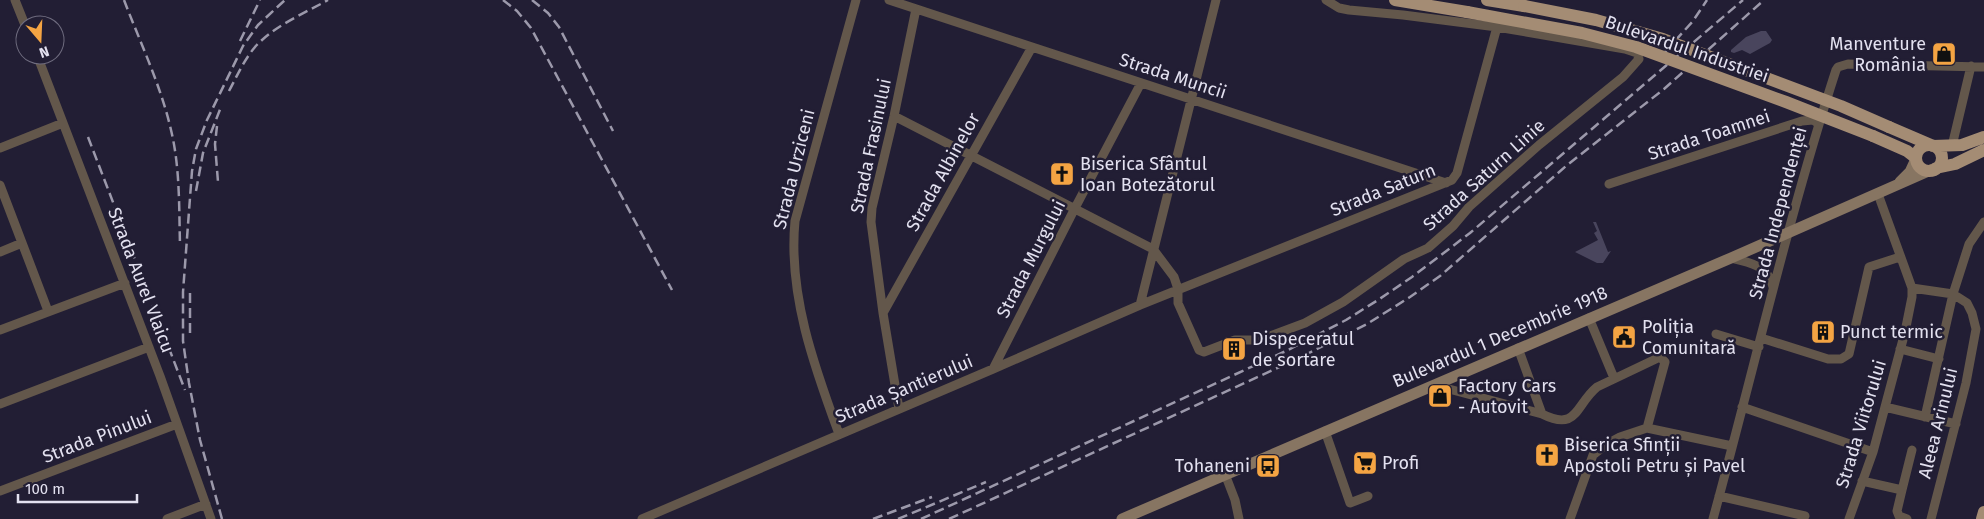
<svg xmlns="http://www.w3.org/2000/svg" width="1984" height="519" font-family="'Fira Sans',sans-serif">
	<rect width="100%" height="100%" fill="#221e34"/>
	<path fill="#49455d" d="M 1761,31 L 1766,31 L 1772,40 L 1770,43 L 1750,54 L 1742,50 L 1734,53 L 1731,52 L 1731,50 L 1746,37 Z
		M 1593,222 L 1596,222 L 1608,252 L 1611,251 L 1603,263 L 1597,263 L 1575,252 L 1598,240 L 1594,233 L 1597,231 Z"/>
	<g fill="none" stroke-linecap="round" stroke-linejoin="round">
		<path stroke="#63574b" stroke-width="9" d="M 15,0 L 25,25
			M 889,0 L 1446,183
			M 37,55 L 160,376 L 211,519
			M 894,116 L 1153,249 L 1174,277 L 1178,289 L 1178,303 L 1199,350 L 1204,352 L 1235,340 L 1259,340 L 1305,323 L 1343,302 L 1404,259 L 1428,248 L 1453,226 L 1469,207 L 1539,145 L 1623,77 L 1639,59 L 1637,53 L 1625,49 L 1497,27 L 1403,15 L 1349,10 L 1339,8 L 1326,0
			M 1952,146 L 1971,66
			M 0,148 L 63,123
			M 1609,184 L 1802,121 L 1813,120 L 1819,124
			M 0,185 L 48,311
			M 0,252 L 22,243
			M 1731,258 C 1749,262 1769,266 1773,287
			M 1912,288 L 1953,294 L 1967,303 L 1972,313 L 1976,329 L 1966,383 L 1931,519
			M 1140,305 L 1216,0
			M 883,313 L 1032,47
			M 1589,318 L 1614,378
			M 0,330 L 125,283
			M 1716,334 L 1759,347
			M 1761,338 L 1828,359 L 1841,359 L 1849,354 L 1869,267 L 1900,257
			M 1518,348 L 1542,414
			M 1900,349 L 1939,359
			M 993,369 L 1075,208 L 1141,83
			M 1434,385 L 1542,414 C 1578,432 1575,405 1597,387 L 1660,357 L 1665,362 L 1647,428
			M 0,404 L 149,347
			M 1742,407 L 1873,452
			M 1885,407 L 1956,424
			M 899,409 L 883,313 L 871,222 L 872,208 L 894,116 L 916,9
			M 1925,417 L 1953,294 L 1969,244 L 1984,222
			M 1325,431 L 1350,503 L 1368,496
			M 839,434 C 814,366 788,294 795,221 L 856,0
			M 1225,474 L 1235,500 L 1239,519
			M 1862,481 L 1902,490 L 1897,511 L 1899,516 L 1907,519
			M 1902,490 L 1912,450
			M 0,491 L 177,424
			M 1719,496 L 1805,516
			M 167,519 L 206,504
			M 642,519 L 993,369 L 1140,305 L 1452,180 L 1457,173 L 1497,27
			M 1570,519 L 1593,455 L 1607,444 L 1620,437 L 1647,428 L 1732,446
			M 1713,519 C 1754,369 1788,218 1836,70 L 1838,67 L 1848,64 L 1984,67
			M 1849,519 L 1873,452 L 1905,332 L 1912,297 L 1912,288 L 1878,194"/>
		<path stroke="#877562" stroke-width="11" d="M 1900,182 L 1910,172 L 1916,159
			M 1122,519 L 1731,258 L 1933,169"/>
		<path stroke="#a48c74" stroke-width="12" d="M 1395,0 L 1467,12
			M 1487,0 L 1524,6
			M 1889,127 L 1931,145
			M 1873,136 L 1907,151 L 1916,158
			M1916 158a13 13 0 1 1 26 0a13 13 0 1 1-26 0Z
			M 1933,146 L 1962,145 L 1984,137
			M 1936,168 L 1955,164 L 1984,150
			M 1982,519 L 1984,512"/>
		<path stroke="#9c99ab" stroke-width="2.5" stroke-dasharray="10 5" stroke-linecap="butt" d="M 124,0 C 140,42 161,86 171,130 C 180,167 179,207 180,245
			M 503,0 L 517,11 L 531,28 L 672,290
			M 532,0 L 548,13 L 559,27 L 613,131
			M 240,41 L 260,0
			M 1665,52 L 1693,21 L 1707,0
			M 229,91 C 237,76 244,60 255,47 C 274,26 303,14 328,0
			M 217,126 L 215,144 L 218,182
			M 88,137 L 185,390
			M 196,191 L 203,153 L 221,107
			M 190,333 L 190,290
			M 222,519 L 200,440 L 189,383 L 183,341 L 183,292 L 192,171 L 196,149 L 207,120 L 243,46 L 258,25 L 285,0
			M 873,519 L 932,497
			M 898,519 L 986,482
			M 921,519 L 1286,351 L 1346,320 L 1378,300 L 1412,277 L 1470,233 L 1743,0
			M 949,519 L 1301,357 L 1367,324 L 1410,297 L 1440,276 L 1566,166 L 1664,89 L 1764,0"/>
		<path stroke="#a48c74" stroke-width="12" d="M 1524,6 L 1596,20 L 1663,39 L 1841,106 L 1889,127
			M 1467,12 L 1582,33 L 1636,47 L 1786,102 L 1873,136"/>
	</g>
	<defs>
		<symbol id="shop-square" viewBox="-11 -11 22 22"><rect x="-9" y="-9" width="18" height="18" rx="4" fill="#f4a443" stroke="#221e34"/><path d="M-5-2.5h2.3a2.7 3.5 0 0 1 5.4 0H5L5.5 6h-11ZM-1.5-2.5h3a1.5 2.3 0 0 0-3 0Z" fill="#111"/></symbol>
		<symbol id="church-square" viewBox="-11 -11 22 22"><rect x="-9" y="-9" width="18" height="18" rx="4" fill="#f4a443" stroke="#221e34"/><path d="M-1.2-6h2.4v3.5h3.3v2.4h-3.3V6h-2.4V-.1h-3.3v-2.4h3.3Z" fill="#111"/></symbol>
		<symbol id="building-square" viewBox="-11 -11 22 22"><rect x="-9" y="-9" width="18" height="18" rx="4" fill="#f4a443" stroke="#221e34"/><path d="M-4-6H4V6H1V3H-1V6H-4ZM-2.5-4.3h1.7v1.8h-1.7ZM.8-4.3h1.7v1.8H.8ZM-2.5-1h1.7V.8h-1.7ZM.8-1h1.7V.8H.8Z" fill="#111"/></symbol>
		<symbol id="civic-square" viewBox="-11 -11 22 22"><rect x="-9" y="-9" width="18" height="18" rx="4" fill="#f4a443" stroke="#221e34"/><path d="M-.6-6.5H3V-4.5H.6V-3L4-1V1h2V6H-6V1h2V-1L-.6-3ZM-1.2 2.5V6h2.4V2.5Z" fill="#111"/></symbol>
		<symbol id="supermarket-square" viewBox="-11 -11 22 22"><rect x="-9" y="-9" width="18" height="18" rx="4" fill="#f4a443" stroke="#221e34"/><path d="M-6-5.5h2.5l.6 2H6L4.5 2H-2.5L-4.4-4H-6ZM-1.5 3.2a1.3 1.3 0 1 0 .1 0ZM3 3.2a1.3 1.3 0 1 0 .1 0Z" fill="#111"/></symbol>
		<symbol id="bus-square" viewBox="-11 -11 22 22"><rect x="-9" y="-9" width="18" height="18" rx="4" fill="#f4a443" stroke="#221e34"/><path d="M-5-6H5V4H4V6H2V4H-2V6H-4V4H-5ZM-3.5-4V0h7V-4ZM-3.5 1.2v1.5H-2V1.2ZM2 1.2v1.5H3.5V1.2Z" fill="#111"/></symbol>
	</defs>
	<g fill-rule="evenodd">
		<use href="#shop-square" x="1930" y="40" width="28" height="28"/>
		<use href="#church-square" x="1048" y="160" width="28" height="28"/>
		<use href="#building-square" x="1809" y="318" width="28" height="28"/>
		<use href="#civic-square" x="1610" y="323" width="28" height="28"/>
		<use href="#building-square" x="1220" y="335" width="28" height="28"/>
		<use href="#shop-square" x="1426" y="382" width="28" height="28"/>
		<use href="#church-square" x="1533" y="441" width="28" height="28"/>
		<use href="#supermarket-square" x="1351" y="449" width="28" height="28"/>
		<use href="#bus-square" x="1254" y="452" width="28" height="28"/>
	</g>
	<g text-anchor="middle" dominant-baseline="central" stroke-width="5" stroke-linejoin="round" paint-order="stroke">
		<g font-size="18" fill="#e3e1f0" stroke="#221e34" text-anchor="start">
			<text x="1926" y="44" text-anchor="end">Manventure<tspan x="1926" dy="21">România</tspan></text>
			<text x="1080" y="164">Biserica Sfântul<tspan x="1080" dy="21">Ioan Botezătorul</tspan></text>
			<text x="1642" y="327">Poliția<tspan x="1642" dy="21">Comunitară</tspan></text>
			<text x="1840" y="332">Punct termic</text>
			<text x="1252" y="339">Dispeceratul<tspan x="1252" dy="21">de sortare</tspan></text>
			<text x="1458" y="386">Factory Cars<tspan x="1458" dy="21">- Autovit</tspan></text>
			<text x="1564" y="445">Biserica Sfinții<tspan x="1564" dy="21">Apostoli Petru și Pavel</tspan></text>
			<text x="1382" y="463">Profi</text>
			<text x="1250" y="466" text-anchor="end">Tohaneni</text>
		</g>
		<g font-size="18" fill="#e3e1f0" stroke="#221e34">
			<text transform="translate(1687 49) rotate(19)">Bulevardul Industriei</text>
			<text transform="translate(1173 76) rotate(18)">Strada Muncii</text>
			<text transform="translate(1709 135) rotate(-18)">Strada Toamnei</text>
			<text transform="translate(871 146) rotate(-78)">Strada Frasinului</text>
			<text transform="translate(794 169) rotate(-76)">Strada Urziceni</text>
			<text transform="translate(943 172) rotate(-61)">Strada Albinelor</text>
			<text transform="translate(1484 175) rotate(-42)">Strada Saturn Linie</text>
			<text transform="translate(1383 190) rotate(-22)">Strada Saturn</text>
			<text transform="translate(1778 213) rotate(-75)">Strada Independenței</text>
			<text transform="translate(1031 259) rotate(-63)">Strada Murgului</text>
			<text transform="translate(141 280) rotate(69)">Strada Aurel Vlaicu</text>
			<text transform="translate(1500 337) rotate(-23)">Bulevardul 1 Decembrie 1918</text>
			<text transform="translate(904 389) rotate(-23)">Strada Șantierului</text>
			<text transform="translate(1938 423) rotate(-76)">Aleea Arinului</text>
			<text transform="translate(1861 424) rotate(-73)">Strada Viitorului</text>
			<text transform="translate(97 437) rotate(-21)">Strada Pinului</text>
		</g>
	</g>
	<g transform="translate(40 40) rotate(161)"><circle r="24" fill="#221e34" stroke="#6f6c7f"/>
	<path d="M0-4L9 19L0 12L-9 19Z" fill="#f4a443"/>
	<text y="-8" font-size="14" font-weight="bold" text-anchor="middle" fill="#e3e1f0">N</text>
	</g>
	<path d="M18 494v8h119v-8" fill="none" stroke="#e3e1f0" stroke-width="2.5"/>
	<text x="25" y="494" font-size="15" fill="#e3e1f0" stroke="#221e34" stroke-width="4" paint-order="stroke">100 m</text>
</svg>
